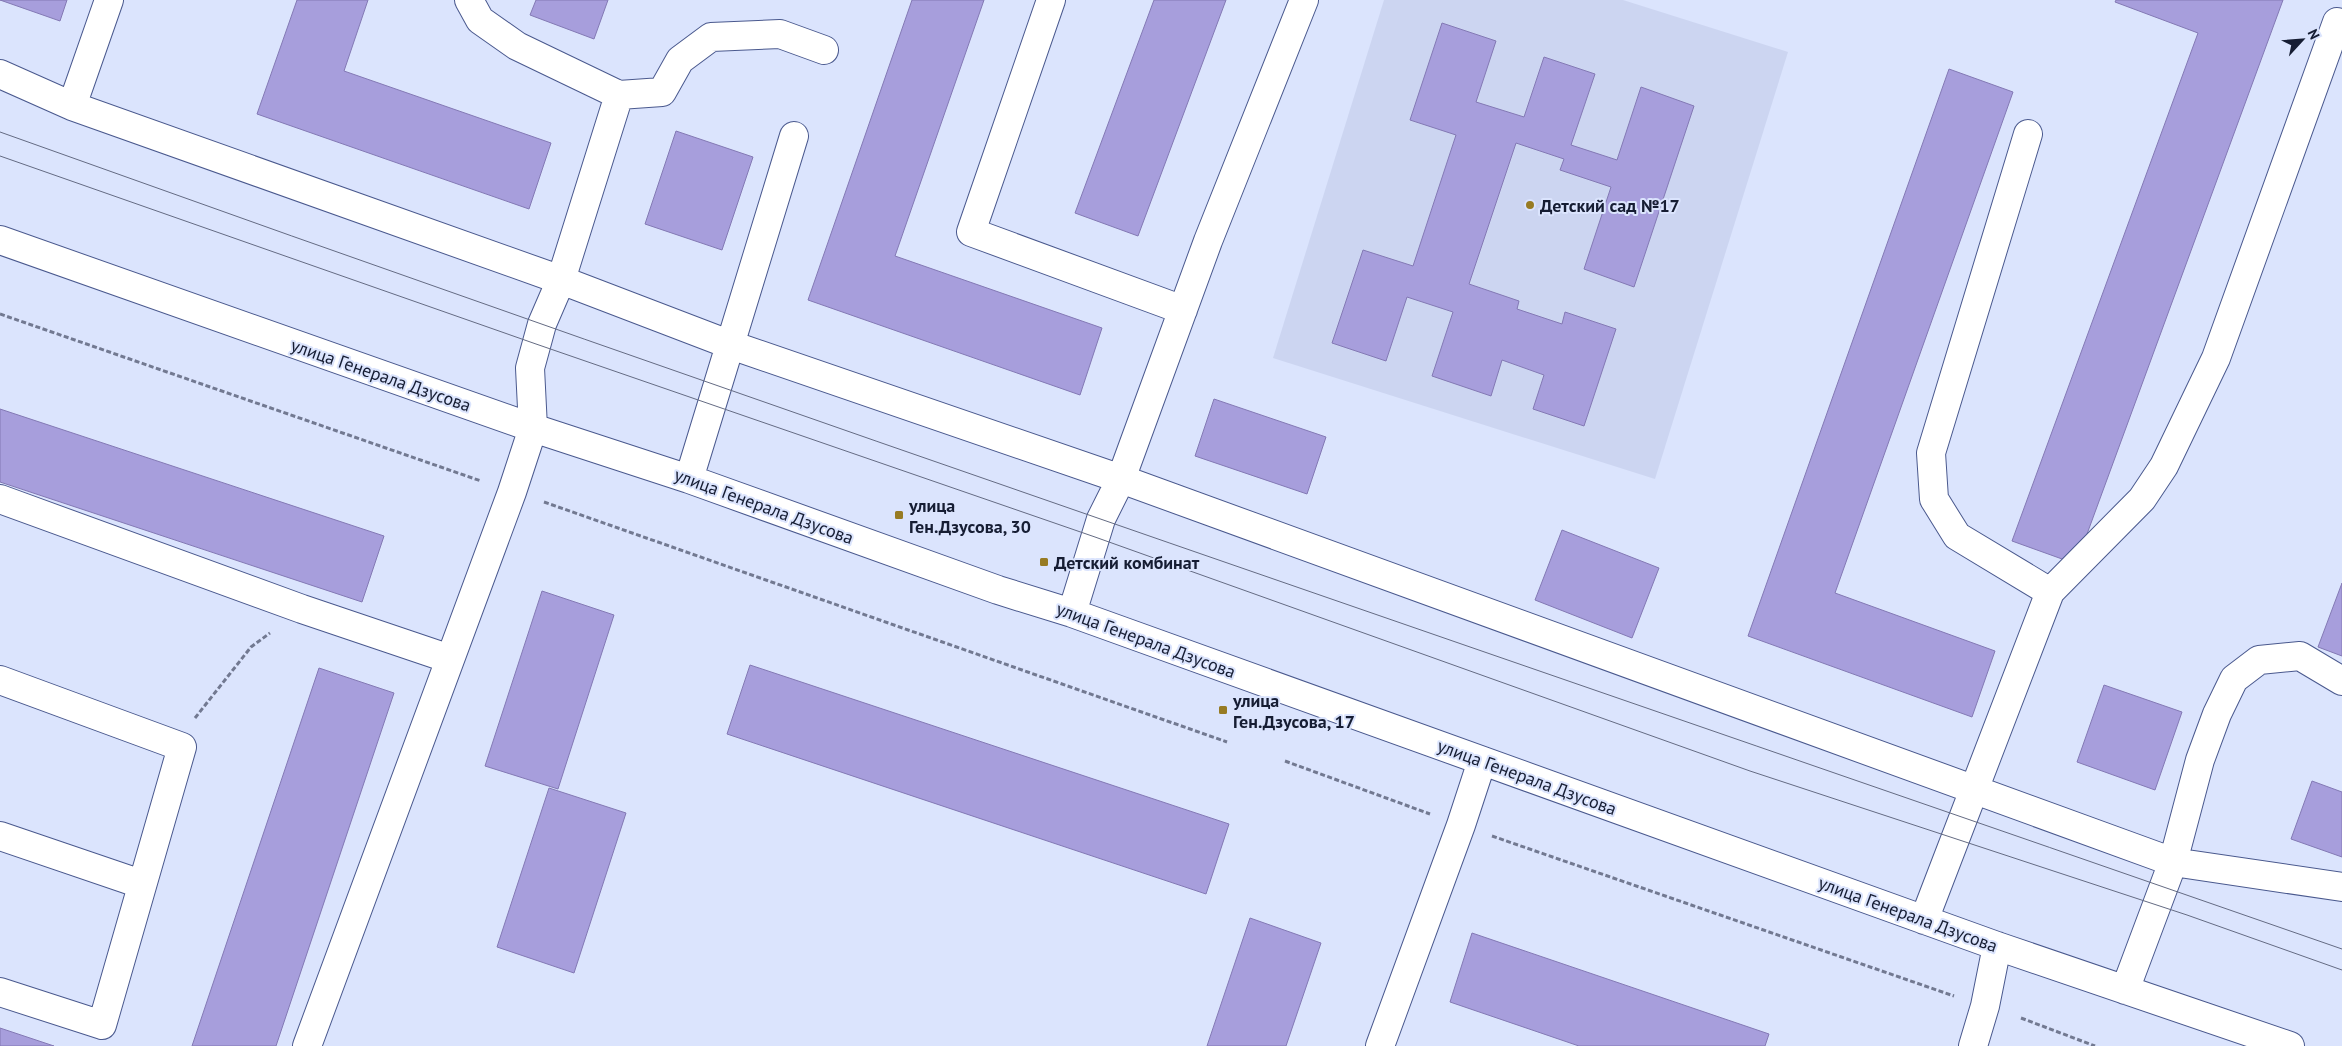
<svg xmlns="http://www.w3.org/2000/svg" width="2342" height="1046" font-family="'PT Sans',sans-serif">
	<rect width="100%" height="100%" fill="#dbe4fd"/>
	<path fill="#ccd5f1" d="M 1384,0 L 1623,0 L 1788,52 L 1655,479 L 1273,358 Z"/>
	<path fill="#a79edc" stroke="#8379b4" d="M 0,0 L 67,0 L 60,21 Z
		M 297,0 L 368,0 L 344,71 L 551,143 L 529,209 L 257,114 Z
		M 536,0 L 608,0 L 594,39 L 530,15 Z
		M 912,0 L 984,0 L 895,256 L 1102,328 L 1080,395 L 808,300 Z
		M 1154,0 L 1226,0 L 1138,236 L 1075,213 Z
		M 2116,0 L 2283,0 L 2076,564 L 2012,541 L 2198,33 L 2115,2 Z
		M 1442,23 L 1496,41 L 1476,102 L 1524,117 L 1544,57 L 1595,74 L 1571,145 L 1617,160 L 1641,87 L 1694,106 L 1634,287 L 1584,269 L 1611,187 L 1560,170 L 1564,159 L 1516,143 L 1469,284 L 1519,301 L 1517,309 L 1562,324 L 1565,312 L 1616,329 L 1584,426 L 1533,409 L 1544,375 L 1502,360 L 1491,396 L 1432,376 L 1453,312 L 1407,297 L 1386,361 L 1332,343 L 1363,250 L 1413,266 L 1456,135 L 1410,120 Z
		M 1949,69 L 2013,92 L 1835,593 L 1995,651 L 1972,717 L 1748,636 Z
		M 676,131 L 753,157 L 722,250 L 645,224 Z
		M 1214,399 L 1326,437 L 1307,494 L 1195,456 Z
		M 0,409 L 384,536 L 362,602 L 0,482 Z
		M 1562,530 L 1659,568 L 1632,638 L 1535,600 Z
		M 2342,583 L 2342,656 L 2318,647 Z
		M 542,591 L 614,615 L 558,789 L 485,766 Z
		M 750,665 L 1229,824 L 1206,894 L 727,734 Z
		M 319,668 L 394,693 L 276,1046 L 192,1046 Z
		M 2104,685 L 2182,712 L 2155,790 L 2077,762 Z
		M 2312,781 L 2342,792 L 2342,857 L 2291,839 Z
		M 549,788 L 626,813 L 574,973 L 497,947 Z
		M 1250,918 L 1321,943 L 1286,1046 L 1207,1046 Z
		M 1472,933 L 1769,1034 L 1765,1046 L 1579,1046 L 1450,1002 Z
		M 0,1028 L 54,1046 L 0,1046 Z"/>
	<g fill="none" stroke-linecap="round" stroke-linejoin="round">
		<defs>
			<path id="minor" d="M 1051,0 L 971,232 L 1183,310
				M 0,74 L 72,106 L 109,0
				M 619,95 L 662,92 L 680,60 L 711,37 L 780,34 L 824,50
				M 72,106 L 561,280 L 731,345 L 1121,479 L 2173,862 L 2342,887
				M 0,240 L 533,428 L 689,479 L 998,590 L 1072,613 L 1997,946 L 2290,1046
				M 689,479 L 794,136
				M 0,499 L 302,609 L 450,659
				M 2050,592 L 2142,499 L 2164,466 L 2216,358 L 2337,22
				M 1072,613 L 1101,519 L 1121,479 L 1208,241 L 1304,0
				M 0,680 L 182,747 L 102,1025 L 0,992
				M 0,836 L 141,884
				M 1924,920 L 2050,592 L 1957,536 L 1934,499 L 1931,453 L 2028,134
				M 2125,990 L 2173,862 L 2200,760 L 2217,714 L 2234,679 L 2259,660 L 2300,656 L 2342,681
				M 307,1046 L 512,492 L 533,428 L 530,368 L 542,324 L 561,280 L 619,95 L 517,46 L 480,20 L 469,0
				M 1380,1046 L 1461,825 L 1482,761
				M 1973,1046 L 1985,1006 L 1997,946"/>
		</defs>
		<use href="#minor" stroke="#4a598e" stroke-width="30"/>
		<path stroke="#727991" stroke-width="3" stroke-dasharray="5 2.5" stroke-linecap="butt" d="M 0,314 L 481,481
			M 544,502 L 1227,742
			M 195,718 L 251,647 L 270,633
			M 1285,761 L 1430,814
			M 1492,836 L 1954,996
			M 2021,1018 L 2095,1046"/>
		<use href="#minor" stroke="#fff" stroke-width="28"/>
		<path stroke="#646b83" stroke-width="1" d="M 0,132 C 778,411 1561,677 2342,949
			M 0,156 L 536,344 L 1095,537 L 1750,771 L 2187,915 L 2342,970"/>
	</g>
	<g fill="#977b23" stroke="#dbe4fd" stroke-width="2">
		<circle cx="1530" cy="205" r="5"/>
		<rect x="894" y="510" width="10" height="10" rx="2.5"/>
		<rect x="1039" y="557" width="10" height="10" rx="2.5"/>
		<rect x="1218" y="705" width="10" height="10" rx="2.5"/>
	</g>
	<g text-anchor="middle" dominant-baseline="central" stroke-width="4" stroke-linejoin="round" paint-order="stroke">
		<g font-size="18" font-weight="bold" fill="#161d33" stroke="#dbe4fd" text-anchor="start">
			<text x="1540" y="205">Детский сад №17</text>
			<text x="909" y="505">улица<tspan x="909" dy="21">Ген.Дзусова, 30</tspan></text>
			<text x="1054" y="562">Детский комбинат</text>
			<text x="1233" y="700">улица<tspan x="1233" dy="21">Ген.Дзусова, 17</tspan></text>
		</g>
		<g font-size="18" fill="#161d33" stroke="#dbe4fd">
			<text transform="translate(381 375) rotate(19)">улица Генерала Дзусова</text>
			<text transform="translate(764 506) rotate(20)">улица Генерала Дзусова</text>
			<text transform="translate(1146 640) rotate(20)">улица Генерала Дзусова</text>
			<text transform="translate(1527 777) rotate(20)">улица Генерала Дзусова</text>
			<text transform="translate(1908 914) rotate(20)">улица Генерала Дзусова</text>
		</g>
	</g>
	<g transform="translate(2302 40) rotate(64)" stroke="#dbe4fd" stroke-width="4" paint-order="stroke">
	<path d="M0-4L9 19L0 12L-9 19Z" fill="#161d33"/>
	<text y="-8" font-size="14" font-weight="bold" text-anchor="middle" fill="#161d33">N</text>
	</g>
</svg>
